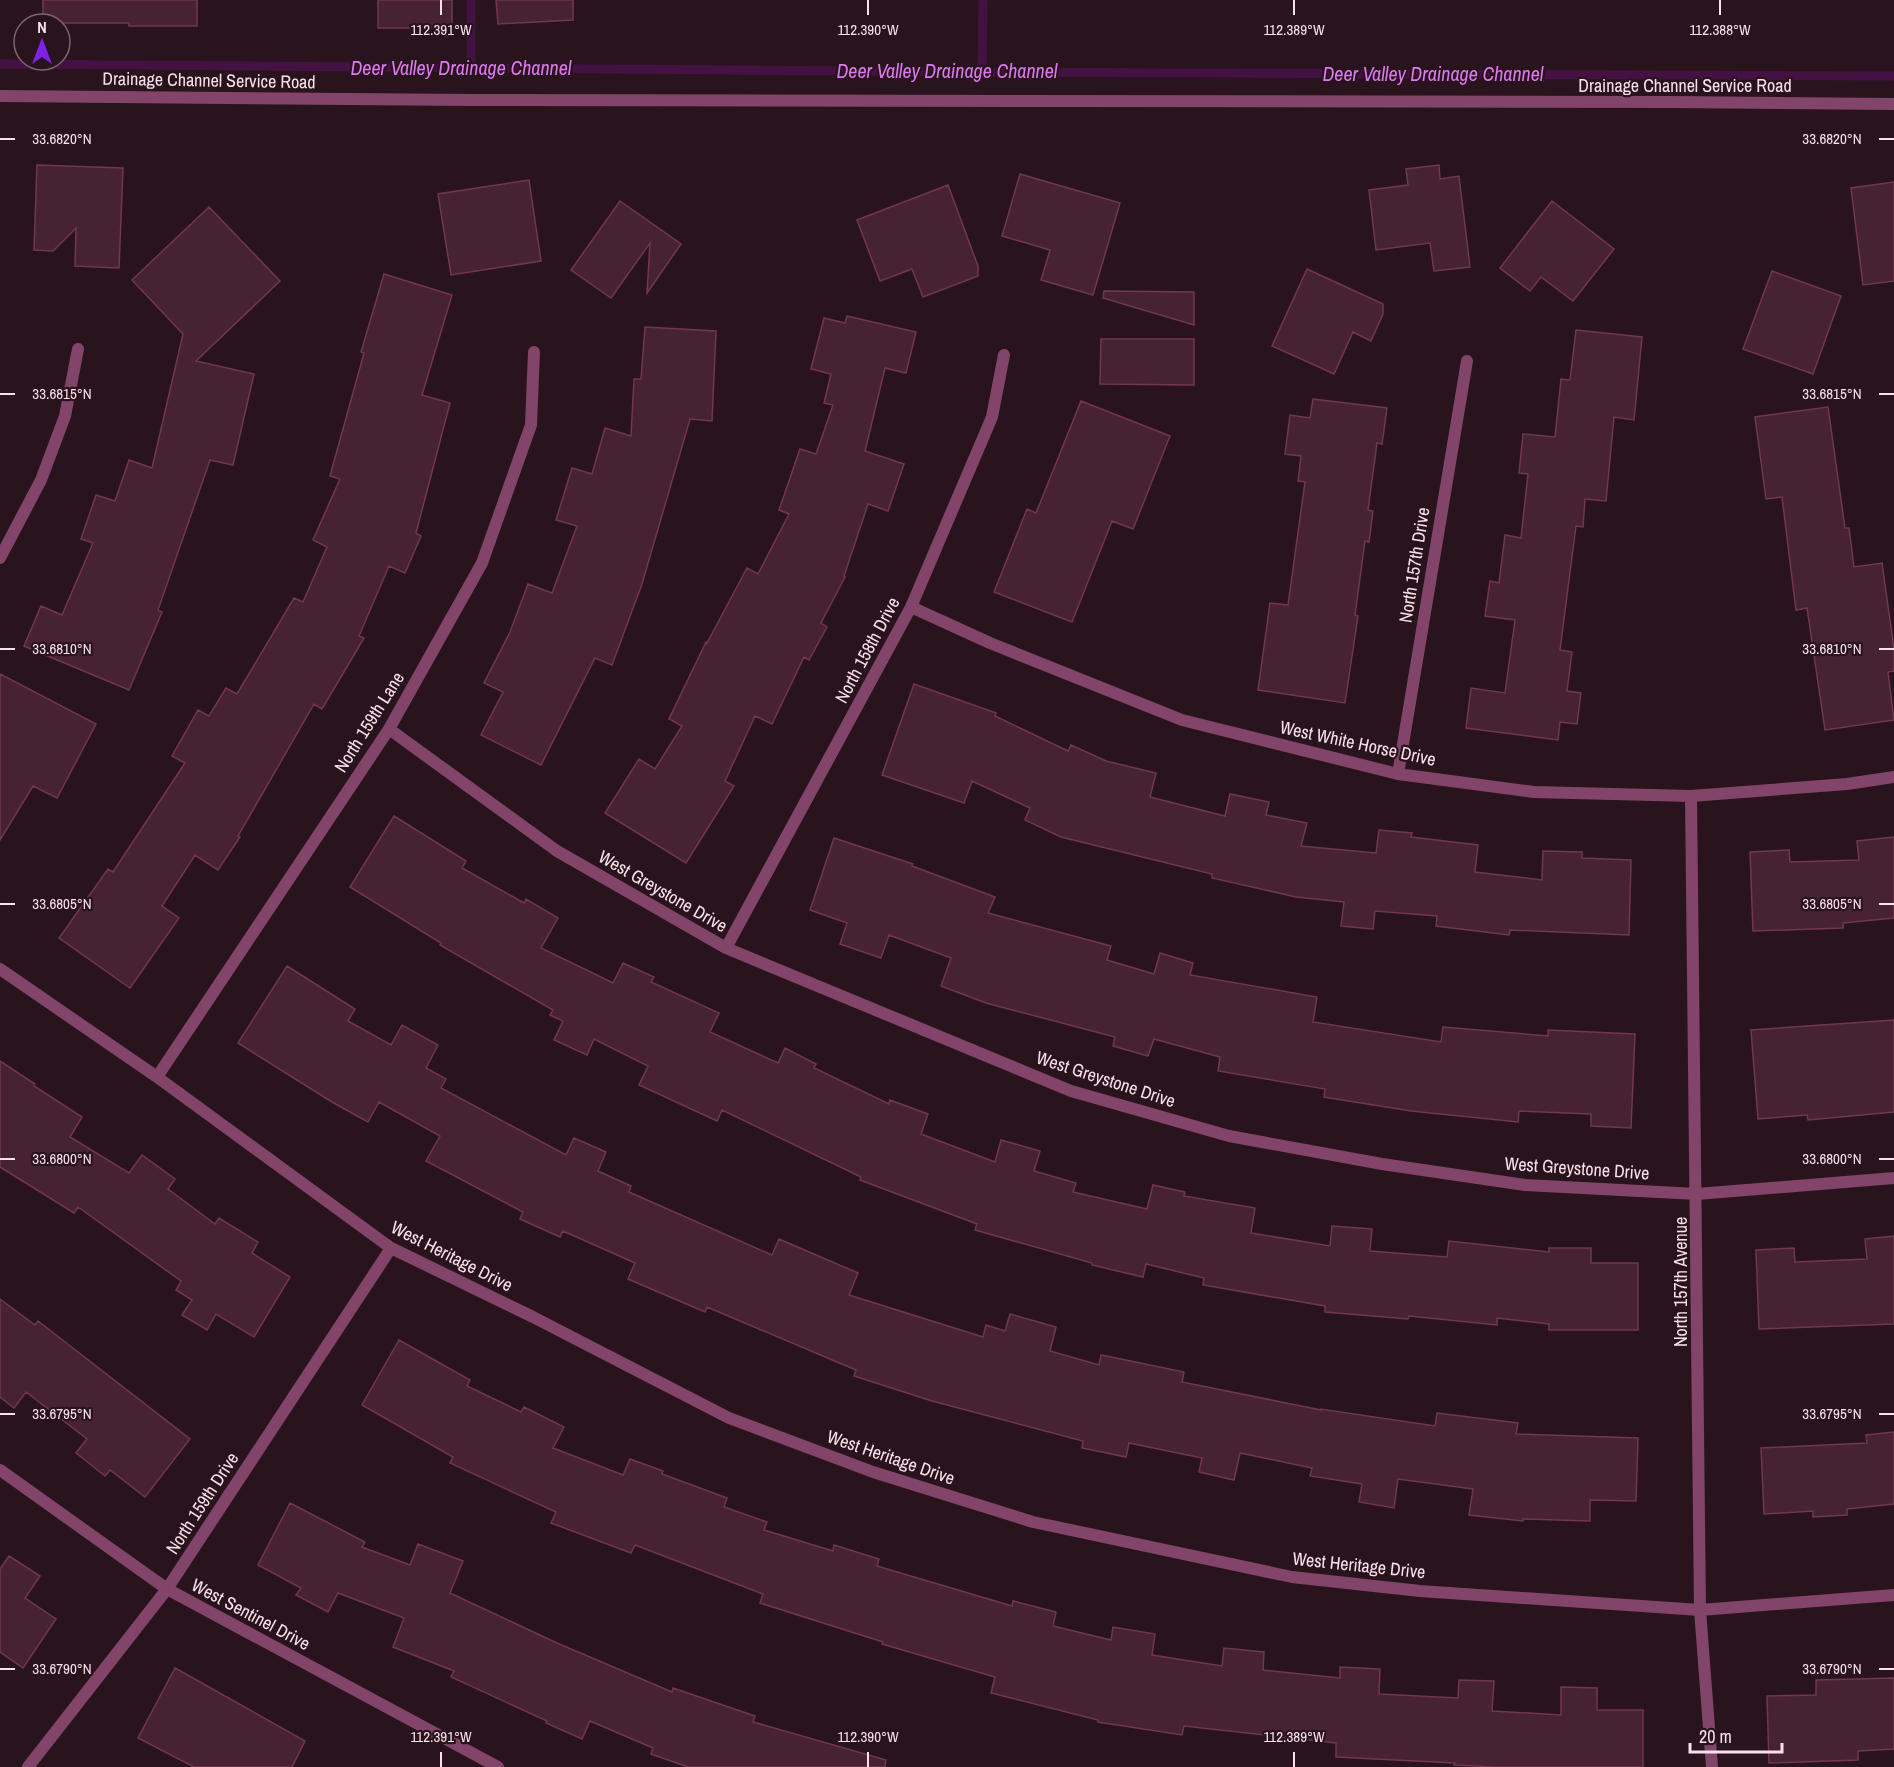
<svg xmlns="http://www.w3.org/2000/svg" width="1894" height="1767" font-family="'Archivo Narrow',sans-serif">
	<rect width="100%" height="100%" fill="#29141d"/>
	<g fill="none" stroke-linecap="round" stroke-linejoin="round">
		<path stroke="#441143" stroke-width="9" d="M 0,64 L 982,72 L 1894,76
			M 471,67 L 471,0
			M 982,72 L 983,0"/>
	</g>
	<path fill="#472231" stroke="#71374f" stroke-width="1.5" d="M 43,0 L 197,0 L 197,26 L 129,26 L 129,23 L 43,23 Z
		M 378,0 L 452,0 L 452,28 L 378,28 Z
		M 496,0 L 573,0 L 573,20 L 498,24 Z
		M 37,165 L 123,168 L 119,268 L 75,266 L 76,228 L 53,251 L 34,250 Z
		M 1439,165 L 1440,179 L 1459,176 L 1470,267 L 1434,271 L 1430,243 L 1376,250 L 1369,190 L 1408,185 L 1406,169 Z
		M 1020,174 L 1120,203 L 1093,295 L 1041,280 L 1050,250 L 1002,236 Z
		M 529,180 L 541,261 L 451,275 L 438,194 Z
		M 1894,182 L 1894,281 L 1863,285 L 1851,188 Z
		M 948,185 L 978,266 L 978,276 L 923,297 L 912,269 L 880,281 L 857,220 Z
		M 620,201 L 681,244 L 647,293 L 650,243 L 611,298 L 571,270 Z
		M 1552,201 L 1614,249 L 1573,301 L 1541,277 L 1530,291 L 1500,268 Z
		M 209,207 L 280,281 L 196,361 L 254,374 L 233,465 L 210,460 L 158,610 L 162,612 L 129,690 L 24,646 L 41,606 L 62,615 L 93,543 L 81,539 L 96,495 L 115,501 L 129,460 L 152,468 L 183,334 L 132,280 Z
		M 1307,269 L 1383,304 L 1383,314 L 1371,341 L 1353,332 L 1334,374 L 1272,346 Z
		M 1772,271 L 1841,296 L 1813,374 L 1743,349 Z
		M 384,274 L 452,295 L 422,395 L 450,403 L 416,533 L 421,536 L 405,573 L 389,566 L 359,636 L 364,638 L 322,709 L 314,704 L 238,836 L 240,837 L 218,870 L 195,855 L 162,906 L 179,918 L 130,988 L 59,938 L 108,869 L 113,872 L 185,763 L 172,756 L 198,710 L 209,716 L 226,688 L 237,694 L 294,598 L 303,602 L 327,547 L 313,540 L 340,479 L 330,476 L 364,353 L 361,352 Z
		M 1104,291 L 1194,292 L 1194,325 L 1103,298 Z
		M 847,316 L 916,332 L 906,373 L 885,368 L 865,451 L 904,464 L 888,511 L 868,504 L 844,576 L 845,577 L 821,623 L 827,627 L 809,660 L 804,657 L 772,724 L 755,716 L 725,781 L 734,786 L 686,863 L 605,813 L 639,759 L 655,769 L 682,726 L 669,719 L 706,642 L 707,643 L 747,568 L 758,574 L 789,514 L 779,510 L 800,449 L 816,454 L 833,405 L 824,403 L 831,374 L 811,369 L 824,318 L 845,323 Z
		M 645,327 L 716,331 L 712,421 L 690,419 L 642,584 L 612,665 L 595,658 L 541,765 L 481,735 L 503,692 L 484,683 L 510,632 L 528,584 L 552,593 L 577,526 L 556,520 L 572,468 L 592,474 L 605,428 L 631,436 L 634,379 L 641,379 Z
		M 1576,330 L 1642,337 L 1634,420 L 1614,417 L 1606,501 L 1585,499 L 1583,527 L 1576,526 L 1560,650 L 1572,652 L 1567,691 L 1581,693 L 1577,724 L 1560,722 L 1558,740 L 1466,728 L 1471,688 L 1505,693 L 1515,620 L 1485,616 L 1490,581 L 1499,583 L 1505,535 L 1521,538 L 1528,474 L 1519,473 L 1523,434 L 1555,437 L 1561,379 L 1570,380 Z
		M 1101,339 L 1194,339 L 1194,385 L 1100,384 Z
		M 1313,399 L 1387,408 L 1382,444 L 1377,443 L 1368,510 L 1373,511 L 1369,542 L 1365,541 L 1355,615 L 1358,616 L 1345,703 L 1258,690 L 1270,603 L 1288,605 L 1305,482 L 1298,481 L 1301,456 L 1285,454 L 1290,415 L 1310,418 Z
		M 1081,401 L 1170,436 L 1133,529 L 1112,521 L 1072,622 L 994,592 L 1027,509 L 1036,513 Z
		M 1828,407 L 1845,528 L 1849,528 L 1854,567 L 1882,563 L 1894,649 L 1894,671 L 1888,672 L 1894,720 L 1825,730 L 1807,608 L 1796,610 L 1782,497 L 1766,499 L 1755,417 Z
		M 0,674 L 96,724 L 57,798 L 33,786 L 0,840 Z
		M 914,684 L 996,713 L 995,716 L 1068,751 L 1071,745 L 1106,761 L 1156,773 L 1150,797 L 1225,816 L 1230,794 L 1269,802 L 1266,815 L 1307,823 L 1301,846 L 1376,853 L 1379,830 L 1412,833 L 1411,837 L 1478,845 L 1475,872 L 1542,880 L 1543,851 L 1582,852 L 1582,858 L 1631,860 L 1629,935 L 1510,930 L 1509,935 L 1436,926 L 1437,916 L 1375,911 L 1373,929 L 1341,926 L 1344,902 L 1296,897 L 1212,878 L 1212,874 L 1061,837 L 1025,820 L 1030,808 L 972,781 L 964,803 L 882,775 Z
		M 394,816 L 466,861 L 462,868 L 524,903 L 526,899 L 558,918 L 541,948 L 613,983 L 623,963 L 654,977 L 651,982 L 719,1013 L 710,1032 L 778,1063 L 785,1048 L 816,1064 L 814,1068 L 889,1104 L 890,1100 L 928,1114 L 921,1134 L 995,1162 L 1001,1140 L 1040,1151 L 1034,1171 L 1076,1183 L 1073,1192 L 1147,1209 L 1153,1185 L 1185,1192 L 1184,1196 L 1255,1208 L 1251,1233 L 1330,1246 L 1332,1226 L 1372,1229 L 1370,1251 L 1447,1257 L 1449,1241 L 1549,1252 L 1549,1248 L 1591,1248 L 1591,1263 L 1638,1263 L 1638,1330 L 1549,1330 L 1549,1324 L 1497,1318 L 1497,1325 L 1409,1316 L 1408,1319 L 1325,1312 L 1325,1306 L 1203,1285 L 1204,1278 L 1146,1264 L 1143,1277 L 1092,1265 L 1092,1263 L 975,1230 L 977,1224 L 860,1180 L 861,1177 L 722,1110 L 717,1121 L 639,1085 L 648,1066 L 594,1039 L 587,1055 L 554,1040 L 563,1021 L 550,1015 L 553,1010 L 440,945 L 441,943 L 350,887 Z
		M 1894,837 L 1894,918 L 1843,923 L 1843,928 L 1753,931 L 1750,852 L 1789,850 L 1790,862 L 1859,860 L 1857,841 Z
		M 834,838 L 913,864 L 912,866 L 995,897 L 988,913 L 1111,946 L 1107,960 L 1154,974 L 1160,953 L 1193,963 L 1190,975 L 1317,997 L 1313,1022 L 1441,1042 L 1443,1027 L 1548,1036 L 1548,1030 L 1635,1034 L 1631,1128 L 1591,1126 L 1591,1114 L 1519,1111 L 1518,1122 L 1411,1111 L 1324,1097 L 1325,1089 L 1218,1071 L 1220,1057 L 1154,1039 L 1148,1056 L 1113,1046 L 1115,1037 L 986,1003 L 941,986 L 951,958 L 889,935 L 881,958 L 840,944 L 847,923 L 810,910 Z
		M 287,966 L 355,1009 L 348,1021 L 391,1045 L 402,1025 L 438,1045 L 426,1068 L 446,1079 L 441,1088 L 566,1155 L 574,1138 L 606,1152 L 598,1171 L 631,1186 L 629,1192 L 772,1255 L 779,1239 L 858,1273 L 849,1295 L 983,1337 L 986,1325 L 1005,1331 L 1010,1314 L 1056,1327 L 1050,1351 L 1099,1365 L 1101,1355 L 1184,1372 L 1182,1382 L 1321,1410 L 1321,1409 L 1435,1426 L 1437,1413 L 1518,1423 L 1516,1434 L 1638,1438 L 1636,1501 L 1590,1500 L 1590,1521 L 1523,1519 L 1523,1521 L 1469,1515 L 1473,1489 L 1398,1479 L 1394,1508 L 1359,1502 L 1362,1484 L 1310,1476 L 1312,1468 L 1240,1453 L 1234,1480 L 1199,1472 L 1202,1458 L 1129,1443 L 1126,1457 L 1082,1448 L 1083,1441 L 932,1401 L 854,1376 L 856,1370 L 707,1307 L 705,1312 L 628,1279 L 635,1263 L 563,1231 L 560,1237 L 520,1219 L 523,1212 L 426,1161 L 440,1136 L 379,1102 L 368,1122 L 332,1102 L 238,1043 Z
		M 1894,1020 L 1894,1112 L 1808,1120 L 1807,1115 L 1758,1119 L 1751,1030 Z
		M 0,1061 L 35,1084 L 34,1086 L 82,1117 L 70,1137 L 129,1173 L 142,1155 L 175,1179 L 168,1189 L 215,1224 L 219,1218 L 258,1242 L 252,1253 L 290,1277 L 254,1337 L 216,1314 L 207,1330 L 182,1315 L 192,1300 L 176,1290 L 181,1281 L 78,1207 L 74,1213 L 0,1167 Z
		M 1894,1236 L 1894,1324 L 1759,1329 L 1756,1250 L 1794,1248 L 1795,1262 L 1867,1259 L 1865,1239 Z
		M 0,1299 L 35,1325 L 38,1321 L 190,1439 L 145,1497 L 110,1470 L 105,1476 L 76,1453 L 87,1439 L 26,1392 L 14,1408 L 0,1397 Z
		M 399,1340 L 470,1380 L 467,1386 L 521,1412 L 524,1407 L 564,1427 L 553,1448 L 623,1475 L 630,1459 L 663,1471 L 662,1474 L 727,1498 L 724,1507 L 767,1522 L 764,1530 L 833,1551 L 834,1545 L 879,1559 L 877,1566 L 1012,1606 L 1013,1601 L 1056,1612 L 1053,1626 L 1111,1640 L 1113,1627 L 1155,1634 L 1152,1655 L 1222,1666 L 1224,1648 L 1264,1652 L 1263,1670 L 1340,1678 L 1340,1667 L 1380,1669 L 1379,1694 L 1458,1698 L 1459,1680 L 1494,1681 L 1492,1711 L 1561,1715 L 1561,1687 L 1597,1688 L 1597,1710 L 1643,1710 L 1643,1767 L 1494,1767 L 1454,1765 L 1455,1763 L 1336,1757 L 1336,1743 L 1184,1726 L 1182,1735 L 1098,1722 L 1098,1720 L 991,1693 L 995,1677 L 882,1644 L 883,1642 L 760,1603 L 763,1594 L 635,1545 L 631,1553 L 551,1523 L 556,1512 L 450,1463 L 453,1457 L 362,1405 Z
		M 1894,1432 L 1894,1504 L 1847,1509 L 1847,1515 L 1813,1517 L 1813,1511 L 1764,1514 L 1761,1448 L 1867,1443 L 1866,1435 Z
		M 290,1503 L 365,1542 L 362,1547 L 410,1565 L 418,1544 L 463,1561 L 450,1593 L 557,1643 L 672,1692 L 673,1688 L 755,1716 L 753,1722 L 886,1760 L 885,1767 L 688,1767 L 651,1754 L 653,1748 L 590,1721 L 582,1739 L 546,1723 L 547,1721 L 451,1677 L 454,1671 L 393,1647 L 404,1618 L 338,1593 L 328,1612 L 296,1595 L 301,1588 L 258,1565 Z
		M 9,1556 L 40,1576 L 25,1598 L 56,1619 L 23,1668 L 0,1652 L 0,1569 Z
		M 175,1668 L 305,1741 L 292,1767 L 194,1767 L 138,1738 Z
		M 1894,1678 L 1894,1749 L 1858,1751 L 1858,1760 L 1769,1763 L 1767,1696 L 1816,1695 L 1816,1680 Z"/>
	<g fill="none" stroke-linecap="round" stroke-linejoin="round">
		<path stroke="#824468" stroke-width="12" d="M 0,96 L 473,100 L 1671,102 L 1894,104"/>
		<path stroke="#824468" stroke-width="12" d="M 0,558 L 41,480 L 65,416 L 78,349
			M 911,607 L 990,643 L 1182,720 L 1398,774 L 1534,792 L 1691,796 L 1847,784 L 1894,777
			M 389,729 L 557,851 L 726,948 L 1071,1091 L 1229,1136 L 1382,1164 L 1525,1185 L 1697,1194 L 1894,1178
			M 1398,774 L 1467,361
			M 1691,796 L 1700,1610 L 1712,1767
			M 726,948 L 911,607 L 992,417 L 1004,355
			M 0,969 L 157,1077 L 391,1248 L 533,1317 L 729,1418 L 873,1472 L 1033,1522 L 1292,1577 L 1420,1591 L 1700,1610 L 1894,1595
			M 157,1077 L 389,729 L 482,563 L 531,425 L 534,352
			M 0,1470 L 167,1589 L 498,1767
			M 28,1767 L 167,1589 L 391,1248"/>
	</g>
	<path fill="none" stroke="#fbdfed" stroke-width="2" d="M 441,0 L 441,15M 868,0 L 868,15M 1294,0 L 1294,15M 1720,0 L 1720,15M 0,139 L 15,139M 1879,139 L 1894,139M 0,394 L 15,394M 1879,394 L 1894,394M 0,649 L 15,649M 1879,649 L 1894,649M 0,904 L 15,904M 1879,904 L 1894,904M 0,1159 L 15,1159M 1879,1159 L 1894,1159M 0,1414 L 15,1414M 1879,1414 L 1894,1414M 0,1669 L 15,1669M 1879,1669 L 1894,1669M 441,1752 L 441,1767M 868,1752 L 868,1767M 1294,1752 L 1294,1767"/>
	<g text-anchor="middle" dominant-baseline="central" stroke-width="4.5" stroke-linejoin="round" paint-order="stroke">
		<g font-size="18" fill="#fbdfed" stroke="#29141d">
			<text transform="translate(209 80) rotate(1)">Drainage Channel Service Road</text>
			<text x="1685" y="85">Drainage Channel Service Road</text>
			<text transform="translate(1414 565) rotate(-81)">North 157th Drive</text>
			<text transform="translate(867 650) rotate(-62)">North 158th Drive</text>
			<text transform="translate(369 722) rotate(-58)">North 159th Lane</text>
			<text transform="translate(1358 743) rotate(12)">West White Horse Drive</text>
			<text transform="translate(663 891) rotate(30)">West Greystone Drive</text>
			<text transform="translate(1106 1079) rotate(18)">West Greystone Drive</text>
			<text transform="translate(1577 1168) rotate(4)">West Greystone Drive</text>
			<text transform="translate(452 1256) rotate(27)">West Heritage Drive</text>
			<text transform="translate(1680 1282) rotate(-90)">North 157th Avenue</text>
			<text transform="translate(891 1457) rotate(19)">West Heritage Drive</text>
			<text transform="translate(202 1503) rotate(-57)">North 159th Drive</text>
			<text transform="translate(1359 1565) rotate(6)">West Heritage Drive</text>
			<text transform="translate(251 1614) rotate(28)">West Sentinel Drive</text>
		</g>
		<g font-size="20" font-style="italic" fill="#dd79f0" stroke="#29141d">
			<text x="461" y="67">Deer Valley Drainage Channel</text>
			<text x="947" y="70">Deer Valley Drainage Channel</text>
			<text x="1433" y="73">Deer Valley Drainage Channel</text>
		</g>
	</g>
	<g font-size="15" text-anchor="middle" fill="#fbdfed" stroke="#29141d" stroke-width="4.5" stroke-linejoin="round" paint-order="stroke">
		<text x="441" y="35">112.391°W</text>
		<text x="868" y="35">112.390°W</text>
		<text x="1294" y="35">112.389°W</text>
		<text x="1720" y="35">112.388°W</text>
		<text x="62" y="144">33.6820°N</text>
		<text x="1832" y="144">33.6820°N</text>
		<text x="62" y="399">33.6815°N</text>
		<text x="1832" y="399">33.6815°N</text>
		<text x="62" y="654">33.6810°N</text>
		<text x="1832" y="654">33.6810°N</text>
		<text x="62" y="909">33.6805°N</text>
		<text x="1832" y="909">33.6805°N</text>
		<text x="62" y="1164">33.6800°N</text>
		<text x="1832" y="1164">33.6800°N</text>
		<text x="62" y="1419">33.6795°N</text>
		<text x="1832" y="1419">33.6795°N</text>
		<text x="62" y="1674">33.6790°N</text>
		<text x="1832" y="1674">33.6790°N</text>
		<text x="441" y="1742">112.391°W</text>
		<text x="868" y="1742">112.390°W</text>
		<text x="1294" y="1742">112.389°W</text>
	</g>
	<g transform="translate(42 42)"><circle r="28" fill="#29141d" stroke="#7d6570" stroke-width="1.5"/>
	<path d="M0-4.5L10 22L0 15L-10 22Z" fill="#8021e6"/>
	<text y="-9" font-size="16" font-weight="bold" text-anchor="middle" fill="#fbdfed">N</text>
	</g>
	<path d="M1690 1743v9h92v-9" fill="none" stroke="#fbdfed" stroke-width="3"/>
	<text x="1699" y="1743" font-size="18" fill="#fbdfed" stroke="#29141d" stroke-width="4.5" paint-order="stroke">20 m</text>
</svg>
